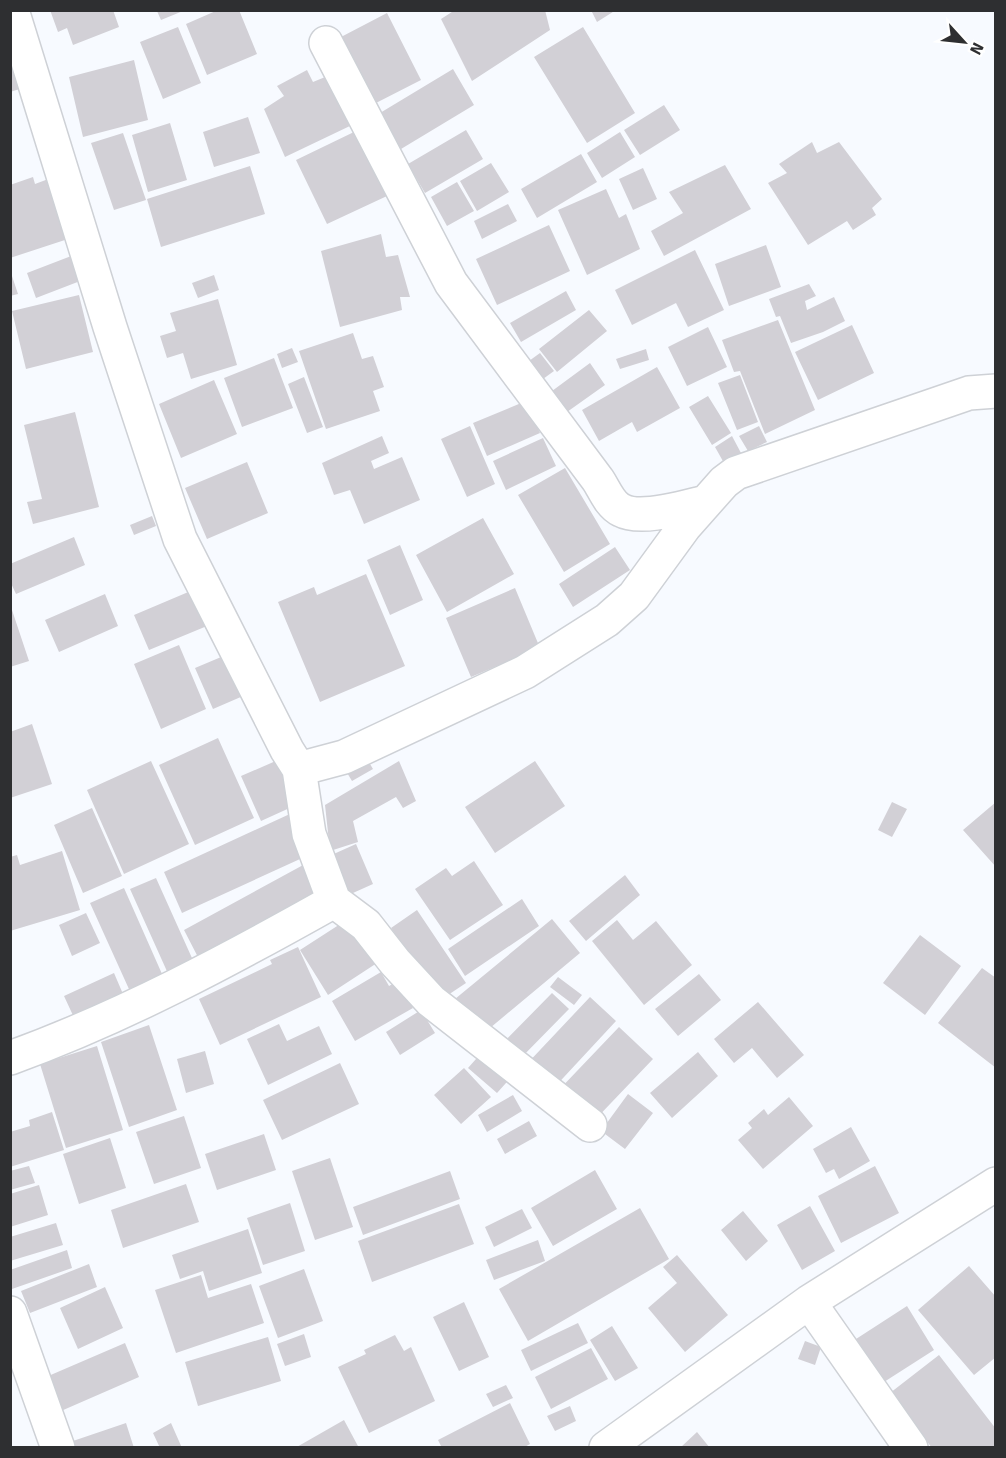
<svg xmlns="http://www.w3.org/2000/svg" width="1006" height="1458" font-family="Signika,sans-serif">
	<rect width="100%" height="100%" fill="#f7faff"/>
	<path fill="#d2d0d6" d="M 50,10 L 113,10 L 119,27 L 73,45 L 67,28 L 58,32 Z
		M 218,10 L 239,10 L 257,54 L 207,75 L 186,24 Z
		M 455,10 L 545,10 L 550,30 L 472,81 L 441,19 Z
		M 591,10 L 616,10 L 597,22 Z
		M 157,11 L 183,11 L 161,20 Z
		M 387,13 L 421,80 L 374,104 L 341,37 Z
		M 178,27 L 201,83 L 163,99 L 140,42 Z
		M 583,27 L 635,113 L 587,143 L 534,57 Z
		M 134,60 L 148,120 L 83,137 L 69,77 Z
		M 18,61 L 26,87 L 10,92 L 10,63 Z
		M 453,69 L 474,105 L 401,149 L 380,113 Z
		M 307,70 L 313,82 L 330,75 L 352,125 L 285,157 L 264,109 L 284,96 L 277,86 Z
		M 664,105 L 680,130 L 640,155 L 624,130 Z
		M 248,117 L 260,153 L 214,167 L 203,132 Z
		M 170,123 L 187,180 L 148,192 L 132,135 Z
		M 466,130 L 483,159 L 425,193 L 408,164 Z
		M 356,131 L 387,196 L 327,224 L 296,160 Z
		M 620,132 L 635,157 L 602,178 L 587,153 Z
		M 123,133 L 146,200 L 114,210 L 91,143 Z
		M 812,142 L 817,153 L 839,142 L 882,199 L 872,208 L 876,215 L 853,230 L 847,221 L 808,245 L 768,183 L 787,173 L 779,164 Z
		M 581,154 L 597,182 L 537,218 L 521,189 Z
		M 491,163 L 509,192 L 477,211 L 460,181 Z
		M 725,165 L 751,209 L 664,256 L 651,231 L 683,213 L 669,192 Z
		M 250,166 L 265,214 L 161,247 L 147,199 Z
		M 643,168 L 657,199 L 633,210 L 619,179 Z
		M 33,177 L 35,184 L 51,178 L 71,238 L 10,258 L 10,185 Z
		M 457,182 L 474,211 L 447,226 L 431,197 Z
		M 606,189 L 619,218 L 626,214 L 640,249 L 587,275 L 558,210 Z
		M 508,204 L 517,221 L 482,239 L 474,221 Z
		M 549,225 L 570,271 L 497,305 L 476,259 Z
		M 381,234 L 386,257 L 398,255 L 410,297 L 400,297 L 402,310 L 340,327 L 321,251 Z
		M 766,245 L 781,287 L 729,306 L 715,264 Z
		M 695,250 L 724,310 L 688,327 L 676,303 L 632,325 L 615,290 Z
		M 79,253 L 88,278 L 36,298 L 27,273 Z
		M 10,270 L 18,294 L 10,296 Z
		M 214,275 L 219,290 L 198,298 L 192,283 Z
		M 809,284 L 816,296 L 805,301 L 807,310 L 834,297 L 845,321 L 823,332 L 791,343 L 780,316 L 776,317 L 769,299 Z
		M 566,291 L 576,310 L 521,342 L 510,323 Z
		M 79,295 L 93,352 L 26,369 L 12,311 Z
		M 218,299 L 237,365 L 191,379 L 183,353 L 167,358 L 160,336 L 176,331 L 170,313 Z
		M 589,310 L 607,331 L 557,372 L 539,349 Z
		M 778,320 L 815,410 L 765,434 L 740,371 L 734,372 L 722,340 Z
		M 852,325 L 874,373 L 818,400 L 795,352 Z
		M 708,327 L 727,367 L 687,386 L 668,347 Z
		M 353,333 L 362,359 L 373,356 L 384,387 L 373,391 L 380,411 L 326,429 L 299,351 Z
		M 292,348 L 298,362 L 282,368 L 277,354 Z
		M 646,349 L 649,360 L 620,369 L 616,359 Z
		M 540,353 L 554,371 L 543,379 L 529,361 Z
		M 274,358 L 293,408 L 242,427 L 224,378 Z
		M 590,363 L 605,385 L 567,412 L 552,391 Z
		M 657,367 L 680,408 L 637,432 L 632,422 L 599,441 L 582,410 Z
		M 740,375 L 758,422 L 737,430 L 718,383 Z
		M 304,377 L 323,427 L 307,433 L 288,384 Z
		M 214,380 L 237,434 L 181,458 L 159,404 Z
		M 708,396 L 731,433 L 712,445 L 689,407 Z
		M 526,401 L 540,433 L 487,456 L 473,423 Z
		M 75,412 L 99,507 L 33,524 L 27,502 L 42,499 L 24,425 Z
		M 470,426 L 495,484 L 467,497 L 441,439 Z
		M 759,426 L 767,442 L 748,451 L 739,436 Z
		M 382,436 L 389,453 L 371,461 L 374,469 L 402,457 L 420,500 L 364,524 L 350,490 L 334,495 L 322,463 Z
		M 732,436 L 741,453 L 724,463 L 715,447 Z
		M 543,438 L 556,466 L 506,490 L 493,461 Z
		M 247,462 L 268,513 L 207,539 L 185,488 Z
		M 565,468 L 610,544 L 564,572 L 518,495 Z
		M 152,516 L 156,526 L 134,535 L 130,525 Z
		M 483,518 L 514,574 L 447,612 L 416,555 Z
		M 74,537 L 85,565 L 16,594 L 10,581 L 10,564 Z
		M 400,545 L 423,600 L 390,615 L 367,560 Z
		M 615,547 L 630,570 L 573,607 L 559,584 Z
		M 366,574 L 405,666 L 320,702 L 278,602 L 314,587 L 317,595 Z
		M 515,588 L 540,648 L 471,677 L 446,618 Z
		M 193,590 L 207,626 L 149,650 L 134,615 Z
		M 105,594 L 118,626 L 59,652 L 45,620 Z
		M 10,604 L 29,661 L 10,667 Z
		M 179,645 L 206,709 L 161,729 L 134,664 Z
		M 233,652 L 250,693 L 213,709 L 195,668 Z
		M 32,724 L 52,784 L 10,798 L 10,732 Z
		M 218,738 L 254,818 L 195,845 L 159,765 Z
		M 285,757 L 305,801 L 261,821 L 241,776 Z
		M 367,759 L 373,769 L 352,781 L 346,771 Z
		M 151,761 L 189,844 L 124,874 L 87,790 Z
		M 399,761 L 416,801 L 403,808 L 396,797 L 353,821 L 358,842 L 330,851 L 325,805 Z
		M 535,761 L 565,806 L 495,853 L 465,807 Z
		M 892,802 L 907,809 L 892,837 L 878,830 Z
		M 996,802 L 996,867 L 963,830 Z
		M 92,808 L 122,876 L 83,893 L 54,825 Z
		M 292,813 L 311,854 L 182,913 L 164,872 Z
		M 356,844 L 373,884 L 344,897 L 327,857 Z
		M 62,851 L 80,910 L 10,931 L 10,857 L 17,855 L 20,865 Z
		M 474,861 L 503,905 L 450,940 L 415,889 L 446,868 L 452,876 Z
		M 305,864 L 323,897 L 201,963 L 184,930 Z
		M 625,875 L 640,895 L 586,941 L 569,921 Z
		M 156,878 L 196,967 L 170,978 L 130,889 Z
		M 124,888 L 166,983 L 133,998 L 90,903 Z
		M 522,899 L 539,926 L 465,976 L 448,949 Z
		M 417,910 L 466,983 L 439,1001 L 391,928 Z
		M 86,913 L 100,943 L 72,956 L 59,925 Z
		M 348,919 L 377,963 L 328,995 L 300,950 Z
		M 552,919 L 580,953 L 484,1033 L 455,999 Z
		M 617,920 L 633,940 L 656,921 L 692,965 L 644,1005 L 592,941 Z
		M 920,935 L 961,966 L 925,1015 L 883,983 Z
		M 298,947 L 321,997 L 220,1045 L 199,999 L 272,964 L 270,960 Z
		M 982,968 L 996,978 L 996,1068 L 938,1023 Z
		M 381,972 L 389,986 L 398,981 L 413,1008 L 355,1041 L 332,1001 Z
		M 114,973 L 126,1001 L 77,1024 L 64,996 Z
		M 699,974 L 721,1000 L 678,1036 L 655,1009 Z
		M 558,977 L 582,995 L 574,1005 L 550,987 Z
		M 552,993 L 569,1009 L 517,1062 L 500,1046 Z
		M 590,997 L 616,1021 L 551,1091 L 524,1067 Z
		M 758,1002 L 804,1055 L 777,1078 L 752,1048 L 734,1063 L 714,1039 Z
		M 421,1010 L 435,1033 L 400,1055 L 386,1032 Z
		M 279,1024 L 287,1041 L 319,1026 L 332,1054 L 268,1085 L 247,1039 Z
		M 149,1025 L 177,1110 L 129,1127 L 101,1042 Z
		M 619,1027 L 653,1059 L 590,1125 L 556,1093 Z
		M 97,1046 L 123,1130 L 66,1148 L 40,1064 Z
		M 484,1050 L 513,1075 L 497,1093 L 468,1068 Z
		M 205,1051 L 214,1084 L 186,1093 L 177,1059 Z
		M 698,1052 L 718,1076 L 672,1118 L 650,1093 Z
		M 340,1063 L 359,1104 L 282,1140 L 263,1100 Z
		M 464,1068 L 491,1097 L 461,1124 L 434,1095 Z
		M 628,1094 L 653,1113 L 625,1149 L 601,1131 Z
		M 513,1095 L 522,1111 L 487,1132 L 478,1115 Z
		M 789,1097 L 813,1126 L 763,1169 L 738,1140 L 752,1128 L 748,1123 L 764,1109 L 768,1115 Z
		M 52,1112 L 64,1150 L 10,1167 L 10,1132 L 30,1126 L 29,1120 Z
		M 184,1116 L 201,1168 L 154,1184 L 136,1132 Z
		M 529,1121 L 537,1136 L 505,1154 L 497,1139 Z
		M 851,1127 L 870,1161 L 839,1179 L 834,1169 L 826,1173 L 813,1149 Z
		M 264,1134 L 276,1170 L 217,1190 L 205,1154 Z
		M 110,1138 L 126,1188 L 79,1204 L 63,1154 Z
		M 330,1158 L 353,1227 L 315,1240 L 292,1171 Z
		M 29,1166 L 35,1183 L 10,1190 L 10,1171 Z
		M 875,1166 L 899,1213 L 841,1243 L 818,1196 Z
		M 595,1170 L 617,1209 L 553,1246 L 531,1208 Z
		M 450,1171 L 460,1199 L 363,1235 L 353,1207 Z
		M 186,1184 L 199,1222 L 123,1248 L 111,1210 Z
		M 39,1185 L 48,1215 L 10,1227 L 10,1194 Z
		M 290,1203 L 305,1251 L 263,1265 L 247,1218 Z
		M 459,1204 L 474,1244 L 372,1282 L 358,1241 Z
		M 810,1206 L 835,1251 L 802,1270 L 777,1225 Z
		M 640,1208 L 669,1259 L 528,1341 L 499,1289 Z
		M 522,1209 L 532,1228 L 494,1247 L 485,1227 Z
		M 743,1211 L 768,1241 L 746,1261 L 721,1230 Z
		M 56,1223 L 63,1245 L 10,1261 L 10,1237 Z
		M 248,1229 L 262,1273 L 209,1291 L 203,1271 L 180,1279 L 172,1255 Z
		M 538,1240 L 545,1261 L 494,1280 L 486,1260 Z
		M 67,1250 L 72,1268 L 12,1289 L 10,1270 Z
		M 677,1255 L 728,1315 L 685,1352 L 648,1308 L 677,1283 L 663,1267 Z
		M 89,1264 L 97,1287 L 30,1313 L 21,1291 Z
		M 969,1266 L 996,1297 L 996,1357 L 974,1375 L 918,1310 Z
		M 304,1269 L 323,1321 L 278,1338 L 259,1286 Z
		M 201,1275 L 208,1298 L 251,1284 L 264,1323 L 176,1353 L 155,1290 Z
		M 105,1287 L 123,1328 L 78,1349 L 60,1308 Z
		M 464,1302 L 489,1357 L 459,1371 L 433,1317 Z
		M 907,1306 L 934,1350 L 884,1382 L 856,1339 Z
		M 578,1323 L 588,1343 L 531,1371 L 521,1350 Z
		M 612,1326 L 638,1368 L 615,1381 L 590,1340 Z
		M 304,1334 L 311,1357 L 285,1366 L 277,1344 Z
		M 395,1335 L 404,1351 L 411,1347 L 435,1401 L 369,1433 L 338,1367 L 366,1354 L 364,1350 Z
		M 268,1337 L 281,1381 L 198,1406 L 185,1362 Z
		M 805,1341 L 821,1347 L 815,1365 L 798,1359 Z
		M 125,1343 L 139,1377 L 61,1411 L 46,1377 Z
		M 591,1348 L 608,1379 L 551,1409 L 535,1377 Z
		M 939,1355 L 996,1429 L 996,1448 L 932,1448 L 890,1393 Z
		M 506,1385 L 513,1398 L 493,1407 L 486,1394 Z
		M 510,1403 L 530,1444 L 523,1448 L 442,1448 L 438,1440 Z
		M 570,1406 L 576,1421 L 555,1431 L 547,1416 Z
		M 344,1420 L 359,1448 L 295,1448 Z
		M 126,1423 L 134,1448 L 72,1448 L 70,1442 Z
		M 171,1423 L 182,1448 L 160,1448 L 153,1433 Z
		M 697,1432 L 710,1448 L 680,1448 Z"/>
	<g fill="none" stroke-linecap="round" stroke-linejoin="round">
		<defs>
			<path id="minor" d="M 12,10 L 110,327 L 180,539 L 287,750 L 299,769 L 344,757 L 525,672 L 607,620 L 634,596 L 685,526 L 724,482 L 736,473 L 969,393 L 996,391
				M 326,43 L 451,283 L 598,480 C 604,489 610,505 621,510 C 641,521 685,507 706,502
				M 299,769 L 309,834 L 334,901 L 366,925 L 395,962 L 431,1001 L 590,1125
				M 10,1058 C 123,1017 229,960 334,901
				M 809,1302 L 911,1448
				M 10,1313 L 58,1448
				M 606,1448 L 809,1302 L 996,1184"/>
		</defs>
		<use href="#minor" stroke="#ced1d6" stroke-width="36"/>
		<use href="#minor" stroke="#fff" stroke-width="33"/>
	</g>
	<rect width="1006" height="1458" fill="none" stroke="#2e2f31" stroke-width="24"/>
	<g transform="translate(964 42) rotate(117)" stroke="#ffffff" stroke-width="4.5" paint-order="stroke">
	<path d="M0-4.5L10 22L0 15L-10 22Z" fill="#2e2f31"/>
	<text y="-9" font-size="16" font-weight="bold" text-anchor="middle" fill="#2e2f31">N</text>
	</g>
</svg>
